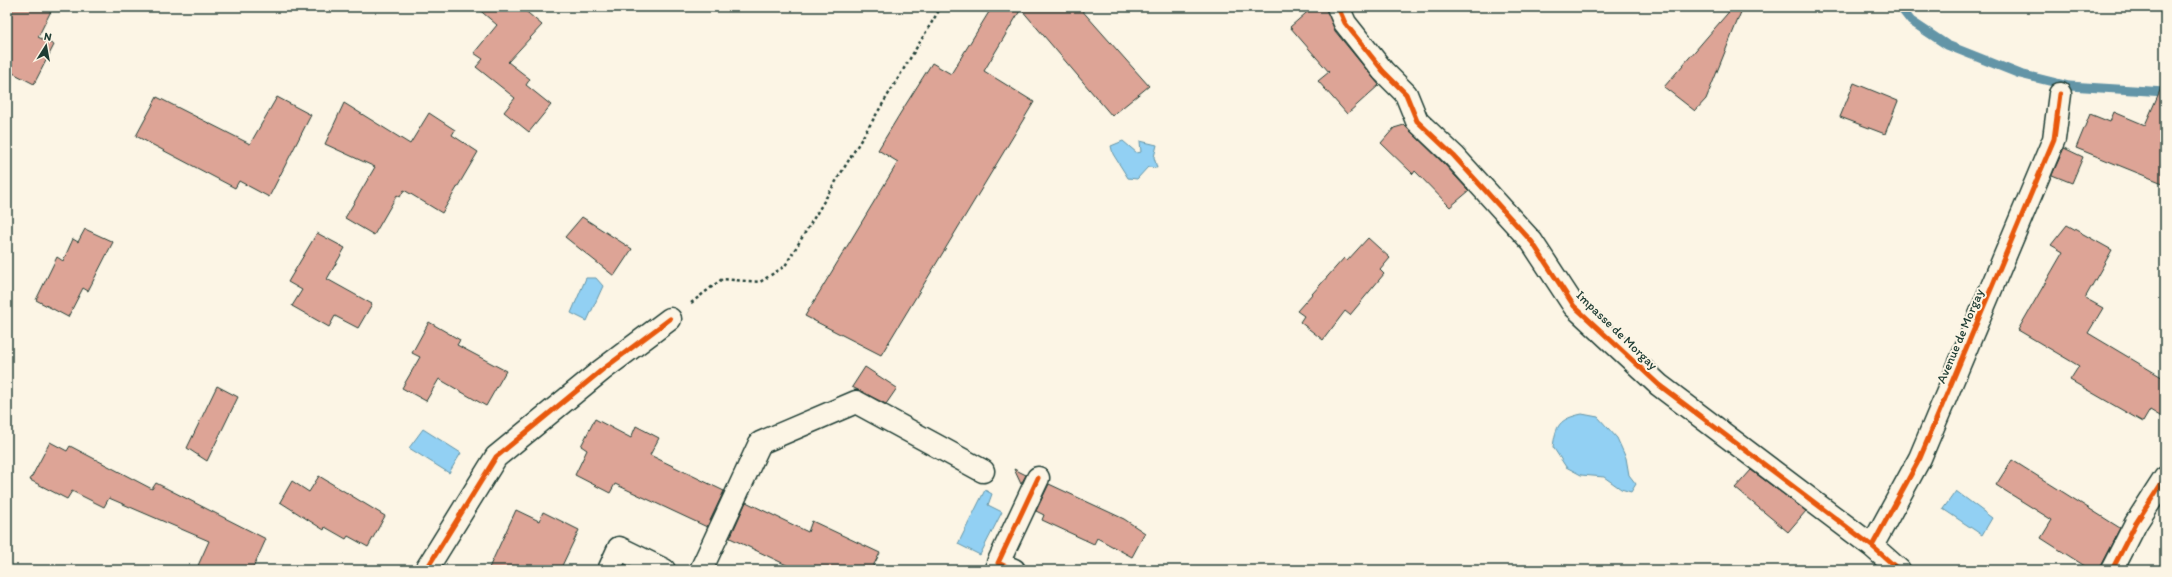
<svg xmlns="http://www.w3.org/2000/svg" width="2172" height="577" font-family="Itim,sans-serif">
	<rect width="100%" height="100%" fill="#fcf5e5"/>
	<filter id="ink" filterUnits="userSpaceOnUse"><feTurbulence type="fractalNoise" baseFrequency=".025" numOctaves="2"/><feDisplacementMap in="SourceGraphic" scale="8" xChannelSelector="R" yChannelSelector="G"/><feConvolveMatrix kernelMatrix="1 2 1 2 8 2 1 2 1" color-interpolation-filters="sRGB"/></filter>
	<g filter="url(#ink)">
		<path fill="#92d0f3" stroke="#6495a7" d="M 1123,141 L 1137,153 L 1141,152 L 1140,141 L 1157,145 L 1154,157 L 1157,168 L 1148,167 L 1137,179 L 1128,178 L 1113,154 L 1111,146 Z
			M 586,278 L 596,278 L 603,286 L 587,321 L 571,313 Z
			M 1582,414 L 1598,417 L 1617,438 L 1626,458 L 1629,475 L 1636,484 L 1631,492 L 1621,489 L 1604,477 L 1581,475 L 1566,467 L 1553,447 C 1556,425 1559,419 1582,414 Z
			M 423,429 L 461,453 L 449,473 L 409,448 Z
			M 985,490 L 992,494 L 988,505 L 1002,512 L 980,555 L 958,544 Z
			M 1956,491 L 1992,518 L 1982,535 L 1943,509 Z"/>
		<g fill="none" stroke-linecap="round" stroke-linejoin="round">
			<path stroke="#6495a7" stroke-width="9" d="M 1900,7 L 1911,21 L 1947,45 L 2020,74 L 2069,86 L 2165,92"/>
		</g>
		<path fill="#dda496" stroke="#1f3d34" d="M 7,7 L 53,7 L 38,37 L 54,45 L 34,84 L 7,70 Z
			M 476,7 L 521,7 L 542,25 L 508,62 L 530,79 L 526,85 L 551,105 L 529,132 L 504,112 L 515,98 L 476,67 L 483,59 L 474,53 L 497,25 Z
			M 992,7 L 1079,7 L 1149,86 L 1112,116 L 1021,9 L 984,71 L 1034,102 L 881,355 L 805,316 L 898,162 L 878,150 L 901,112 L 932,63 L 951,74 Z
			M 1313,7 L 1326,7 L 1335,31 L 1379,85 L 1347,114 L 1318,81 L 1329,72 L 1290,27 Z
			M 1733,7 L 1743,7 L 1706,99 L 1695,111 L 1664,87 Z
			M 2165,79 L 2165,184 L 2076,148 L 2090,114 L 2110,122 L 2114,112 L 2145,125 Z
			M 1854,83 L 1898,101 L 1885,134 L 1840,117 Z
			M 157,97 L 250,144 L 277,97 L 311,115 L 269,197 L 239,181 L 235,188 L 136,136 Z
			M 344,103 L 410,144 L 429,113 L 455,130 L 452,135 L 478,152 L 442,213 L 404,190 L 400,197 L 397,195 L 374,235 L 345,218 L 375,167 L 325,144 Z
			M 1404,125 L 1445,165 L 1469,191 L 1450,207 L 1415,171 L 1413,174 L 1381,143 L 1394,128 Z
			M 2064,148 L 2083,157 L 2072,183 L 2052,175 Z
			M 582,217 L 632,249 L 614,276 L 565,237 Z
			M 2067,225 L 2112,250 L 2085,298 L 2103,308 L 2088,333 L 2165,379 L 2165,419 L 2150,410 L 2143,422 L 2070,380 L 2079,366 L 2018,330 L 2063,252 L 2051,245 Z
			M 85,229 L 113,242 L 88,291 L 83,288 L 68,317 L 36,300 L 57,257 L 63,261 L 73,239 L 78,242 Z
			M 317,233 L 345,248 L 327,279 L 372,304 L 358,328 L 335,316 L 329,327 L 292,306 L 302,290 L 288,282 Z
			M 1368,238 L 1390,258 L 1380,270 L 1384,274 L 1350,315 L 1345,311 L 1323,340 L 1300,322 L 1304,316 L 1297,311 L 1344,258 L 1347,261 Z
			M 429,322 L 460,340 L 457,345 L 506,371 L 486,406 L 439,379 L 426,401 L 402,388 L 420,357 L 412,353 Z
			M 865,367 L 897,388 L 886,404 L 852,387 Z
			M 217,386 L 238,397 L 207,461 L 187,448 Z
			M 595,419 L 631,438 L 636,426 L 659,438 L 650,455 L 724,491 L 707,527 L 615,484 L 610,493 L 575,475 L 587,450 L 581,446 Z
			M 50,442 L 67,451 L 70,446 L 152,489 L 156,483 L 266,539 L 252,570 L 196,570 L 209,541 L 109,498 L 104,507 L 72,491 L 67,499 L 30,480 Z
			M 2012,460 L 2120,528 L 2098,570 L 2091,570 L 2041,538 L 2052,520 L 1996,485 Z
			M 1014,469 L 1026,475 L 1021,484 Z
			M 1751,470 L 1806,511 L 1788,532 L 1735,488 Z
			M 319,476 L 385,516 L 368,547 L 348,536 L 346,539 L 325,527 L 324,530 L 280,502 L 292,481 L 309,492 Z
			M 1049,484 L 1124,519 L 1145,533 L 1132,557 L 1097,538 L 1094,544 L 1042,520 L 1044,515 L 1036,511 Z
			M 746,502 L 808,532 L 812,521 L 880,553 L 871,570 L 797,570 L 730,538 Z
			M 516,510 L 539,521 L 543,512 L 579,530 L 560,570 L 488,570 Z"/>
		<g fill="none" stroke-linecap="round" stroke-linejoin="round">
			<defs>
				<path id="minor" d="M 1338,7 L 1345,23 L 1383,71 L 1406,94 L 1417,121 L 1454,156 L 1532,242 L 1574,306 L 1659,385 L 1872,546
					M 426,570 L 496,457 L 602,370 L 670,319
					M 609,570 L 619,548 L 664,570
					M 701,570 L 760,443 L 856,402 L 983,471
					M 1014,570 L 998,563 L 1038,478
					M 1899,570 L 1872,546 L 1920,458 L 2054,139 L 2060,94
					M 2112,570 L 2136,523 L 2165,478"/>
			</defs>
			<use href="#minor" stroke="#1f3d34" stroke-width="25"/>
			<path stroke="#1f3d34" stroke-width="2.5" stroke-dasharray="3 3" stroke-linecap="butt" d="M 691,303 L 722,279 L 760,282 L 785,266 L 941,7"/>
			<use href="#minor" stroke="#fcf5e5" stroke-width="22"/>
			<defs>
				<path id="cycleway" d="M 1338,7 L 1345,23 L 1383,71 L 1406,94 L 1417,121 L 1454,156 L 1532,242 L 1574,306 L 1659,385 L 1872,546
					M 426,570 L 496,457 L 602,370 L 670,319
					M 1014,570 L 998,563 L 1038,478
					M 1899,570 L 1872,546 L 1920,458 L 2054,139 L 2060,94
					M 2112,570 L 2136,523 L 2165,478"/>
			</defs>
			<use href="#cycleway" stroke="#fcf5e5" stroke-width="8"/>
			<use href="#cycleway" stroke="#e8590c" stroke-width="5"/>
		</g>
	</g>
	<g text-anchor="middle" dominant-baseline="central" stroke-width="4" stroke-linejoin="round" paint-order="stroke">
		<g font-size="13" fill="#1f3d34" stroke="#fcf5e5">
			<text transform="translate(1617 330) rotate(44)">Impasse de Morgay</text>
			<text transform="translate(1960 336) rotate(-67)">Avenue de Morgay</text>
		</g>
	</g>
	<rect width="2172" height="577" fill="none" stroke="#fcf5e5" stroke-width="24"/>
	<rect x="12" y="12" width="2148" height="553" fill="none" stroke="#1f3d34" stroke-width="1.5" filter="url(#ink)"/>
	<g transform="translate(46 46) rotate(11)" stroke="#fcf5e5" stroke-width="3" paint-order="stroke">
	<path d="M0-3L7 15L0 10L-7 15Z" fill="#1f3d34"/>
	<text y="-6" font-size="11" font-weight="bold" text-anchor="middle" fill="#1f3d34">N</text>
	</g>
</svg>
